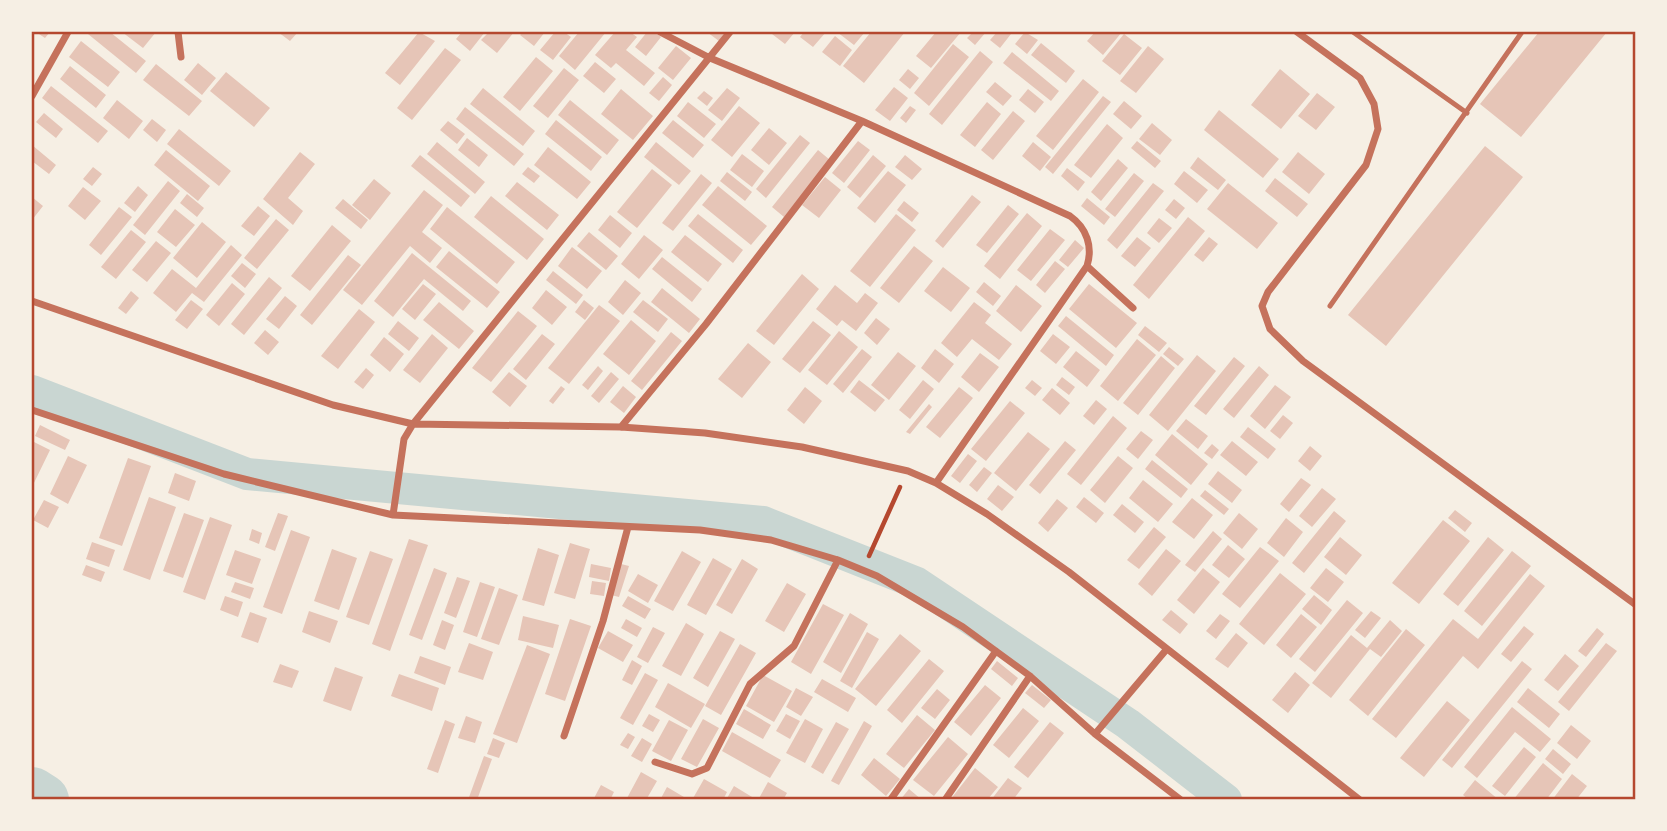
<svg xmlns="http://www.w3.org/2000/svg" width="1667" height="831" font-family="'Noto Sans',sans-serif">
	<rect width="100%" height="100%" fill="#f6efe4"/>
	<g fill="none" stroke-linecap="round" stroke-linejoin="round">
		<path stroke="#c9d6d2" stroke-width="32" d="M 32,391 L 247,474 L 763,522 L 917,583 L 1128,724 L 1226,800"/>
		<path stroke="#c9d6d2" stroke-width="52" d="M 32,793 L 43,800"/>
	</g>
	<path fill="#e6c5b7" d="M 36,32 L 50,32 L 45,38 Z
		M 90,32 L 110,32 L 146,61 L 136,73 L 88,34 Z
		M 122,32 L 156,32 L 143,48 Z
		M 278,32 L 298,32 L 290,41 Z
		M 419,32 L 435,41 L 400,85 L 385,73 Z
		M 462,32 L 485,32 L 470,51 L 456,39 Z
		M 489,32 L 514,32 L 497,53 L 481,40 Z
		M 523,32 L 545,32 L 534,46 L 520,35 Z
		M 555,32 L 564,32 L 571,37 L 553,60 L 540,50 Z
		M 579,32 L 606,32 L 575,70 L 559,56 Z
		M 615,32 L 630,32 L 637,37 L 626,50 L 655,73 L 644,86 L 616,63 L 611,68 L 595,55 Z
		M 647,32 L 655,32 L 661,37 L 646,56 L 635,47 Z
		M 707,32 L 726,32 L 719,41 Z
		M 775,32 L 795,32 L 785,44 L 772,34 Z
		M 804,32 L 826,32 L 813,47 L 800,37 Z
		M 837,32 L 865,32 L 854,45 Z
		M 871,32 L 905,32 L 864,83 L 843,66 Z
		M 936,32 L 961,32 L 931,68 L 916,56 Z
		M 973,32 L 986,32 L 975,45 L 967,38 Z
		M 997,32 L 1011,34 L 1000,48 L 990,40 Z
		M 1025,32 L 1038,40 L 1027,54 L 1015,44 Z
		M 1095,32 L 1122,32 L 1103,55 L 1087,41 Z
		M 1539,32 L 1607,32 L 1521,137 L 1480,104 Z
		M 1124,34 L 1142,48 L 1120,75 L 1102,61 Z
		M 835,36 L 852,50 L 840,66 L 822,52 Z
		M 81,41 L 120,72 L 108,87 L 69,57 Z
		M 1041,43 L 1075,71 L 1066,83 L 1031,55 Z
		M 953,44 L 969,57 L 929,106 L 914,93 Z
		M 676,46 L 691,58 L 673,80 L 658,68 Z
		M 1148,46 L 1164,59 L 1136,93 L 1120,81 Z
		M 445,48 L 461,60 L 412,120 L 397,108 Z
		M 980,51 L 993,62 L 942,125 L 929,114 Z
		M 1012,52 L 1059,91 L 1051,101 L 1003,63 Z
		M 536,57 L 553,71 L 520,111 L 503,97 Z
		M 595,62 L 616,79 L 604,93 L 583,76 Z
		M 198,63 L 216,78 L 202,95 L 184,80 Z
		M 156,64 L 202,101 L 189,116 L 143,80 Z
		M 70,66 L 106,95 L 96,108 L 60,79 Z
		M 564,68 L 579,80 L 548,118 L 533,106 Z
		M 908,69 L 919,78 L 910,89 L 899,80 Z
		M 1280,69 L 1310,94 L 1281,129 L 1251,105 Z
		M 226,72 L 270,108 L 254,127 L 210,91 Z
		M 663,77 L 672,85 L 659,101 L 649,93 Z
		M 1083,79 L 1099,92 L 1053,150 L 1036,136 Z
		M 995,82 L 1012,96 L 1003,106 L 986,92 Z
		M 51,86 L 108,131 L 98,143 L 42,98 Z
		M 894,87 L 908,98 L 890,121 L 875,110 Z
		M 483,88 L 535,131 L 523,146 L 470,104 Z
		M 727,88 L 740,98 L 722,121 L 708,110 Z
		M 621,89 L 653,116 L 633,140 L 601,114 Z
		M 1028,89 L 1044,102 L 1035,113 L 1019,100 Z
		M 704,91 L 713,98 L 707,106 L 697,98 Z
		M 1317,93 L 1335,107 L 1316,130 L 1298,116 Z
		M 1103,96 L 1111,102 L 1053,174 L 1045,167 Z
		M 117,100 L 143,121 L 129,139 L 103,118 Z
		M 570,100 L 619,140 L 607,155 L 558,115 Z
		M 1124,101 L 1142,116 L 1131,129 L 1113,114 Z
		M 688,102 L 716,124 L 704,138 L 677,116 Z
		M 987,102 L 1001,114 L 975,147 L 960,135 Z
		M 739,106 L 760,123 L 732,157 L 711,140 Z
		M 910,106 L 916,110 L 906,123 L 900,118 Z
		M 465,107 L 524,154 L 514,166 L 456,119 Z
		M 1219,110 L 1279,159 L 1263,178 L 1204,130 Z
		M 1013,111 L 1025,121 L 993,160 L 981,150 Z
		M 44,113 L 63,129 L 56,138 L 36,122 Z
		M 152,119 L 166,130 L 157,142 L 143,130 Z
		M 556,120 L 602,157 L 591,171 L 545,134 Z
		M 673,120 L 704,145 L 693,158 L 662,133 Z
		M 448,121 L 465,134 L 457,144 L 440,130 Z
		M 1152,123 L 1172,140 L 1160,155 L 1139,139 Z
		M 1107,124 L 1123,138 L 1091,178 L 1074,165 Z
		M 769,128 L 787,143 L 769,165 L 751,150 Z
		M 179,129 L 231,171 L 219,186 L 167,144 Z
		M 800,135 L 810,143 L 766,198 L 756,189 Z
		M 467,138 L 488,155 L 479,167 L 458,150 Z
		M 858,141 L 870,150 L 844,183 L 832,173 Z
		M 1137,141 L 1161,161 L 1155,168 L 1131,148 Z
		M 437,142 L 485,182 L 475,194 L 427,154 Z
		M 656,142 L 691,171 L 679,185 L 644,157 Z
		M 1033,142 L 1051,157 L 1040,171 L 1022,156 Z
		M 32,145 L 56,165 L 49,174 L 32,161 Z
		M 1485,146 L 1523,177 L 1386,346 L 1348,315 Z
		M 548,147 L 591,182 L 577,199 L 534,165 Z
		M 166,150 L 210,186 L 198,201 L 154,165 Z
		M 818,150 L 830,160 L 784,217 L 772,207 Z
		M 300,152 L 315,164 L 288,198 L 303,211 L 293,225 L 263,199 Z
		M 1298,152 L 1325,174 L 1309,194 L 1282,172 Z
		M 742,154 L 764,171 L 752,187 L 730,170 Z
		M 420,155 L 470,196 L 461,207 L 411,166 Z
		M 873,155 L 886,166 L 860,198 L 847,187 Z
		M 905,155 L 922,169 L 912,180 L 895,167 Z
		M 1198,157 L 1226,180 L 1218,190 L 1190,168 Z
		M 1118,159 L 1128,168 L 1101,201 L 1091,192 Z
		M 93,167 L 102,174 L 92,186 L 83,179 Z
		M 528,167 L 540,176 L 534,183 L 522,174 Z
		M 1067,168 L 1085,182 L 1078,191 L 1061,176 Z
		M 652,169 L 672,185 L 637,228 L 617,212 Z
		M 888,171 L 906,185 L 875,223 L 857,208 Z
		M 1184,171 L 1208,190 L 1197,203 L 1174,184 Z
		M 727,172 L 752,192 L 745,201 L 720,181 Z
		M 1134,173 L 1144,181 L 1115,217 L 1105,209 Z
		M 701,174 L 712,183 L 673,231 L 662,223 Z
		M 825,177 L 841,190 L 819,218 L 802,205 Z
		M 1275,178 L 1308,204 L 1297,217 L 1265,191 Z
		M 374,179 L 391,193 L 370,220 L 352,205 Z
		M 168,181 L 180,191 L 145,235 L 133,225 Z
		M 517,182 L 559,215 L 547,230 L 505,196 Z
		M 1153,183 L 1164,191 L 1117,249 L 1107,240 Z
		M 1228,183 L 1278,223 L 1257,249 L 1207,209 Z
		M 138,186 L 148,195 L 135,212 L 124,203 Z
		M 718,186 L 767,226 L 751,245 L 702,205 Z
		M 83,187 L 101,201 L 85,220 L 68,206 Z
		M 424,190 L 443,205 L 422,232 L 442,248 L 430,263 L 410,246 L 362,305 L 343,290 Z
		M 187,194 L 204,208 L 197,217 L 180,203 Z
		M 972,195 L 981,202 L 943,248 L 935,241 Z
		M 491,196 L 544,239 L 527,260 L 474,217 Z
		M 32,197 L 43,206 L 32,220 Z
		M 1087,198 L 1110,217 L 1104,225 L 1081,206 Z
		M 343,199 L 368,220 L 361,229 L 335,208 Z
		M 1174,199 L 1185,208 L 1176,219 L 1165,210 Z
		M 904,201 L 919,213 L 912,222 L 897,210 Z
		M 1008,205 L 1019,214 L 987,253 L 976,245 Z
		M 258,206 L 270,216 L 254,236 L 241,226 Z
		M 119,207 L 132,217 L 101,255 L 89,245 Z
		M 447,207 L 515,262 L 497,284 L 430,229 Z
		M 175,209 L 195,225 L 176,247 L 157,232 Z
		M 1027,213 L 1042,226 L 1000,279 L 984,266 Z
		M 698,214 L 743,250 L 733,263 L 688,226 Z
		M 896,214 L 916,230 L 870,287 L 850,271 Z
		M 610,215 L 632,233 L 620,248 L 598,230 Z
		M 1188,217 L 1205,231 L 1149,299 L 1133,285 Z
		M 1159,218 L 1172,228 L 1159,243 L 1147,233 Z
		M 276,219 L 289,230 L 257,269 L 244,258 Z
		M 202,222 L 226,242 L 197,278 L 173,258 Z
		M 332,225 L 351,241 L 310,291 L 291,276 Z
		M 1050,229 L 1065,240 L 1031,281 L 1017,270 Z
		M 131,230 L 146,242 L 116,279 L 101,267 Z
		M 589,232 L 618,256 L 606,270 L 577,246 Z
		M 644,235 L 663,250 L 639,279 L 621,264 Z
		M 685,235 L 722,264 L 708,282 L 671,252 Z
		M 1137,237 L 1151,248 L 1135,267 L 1121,256 Z
		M 1209,237 L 1218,244 L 1203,262 L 1194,255 Z
		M 1075,240 L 1084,248 L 1068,267 L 1059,260 Z
		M 156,241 L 171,253 L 147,282 L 132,270 Z
		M 231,245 L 242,255 L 204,302 L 192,293 L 176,312 L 153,293 L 172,269 L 196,288 Z
		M 914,246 L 933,261 L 899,303 L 880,288 Z
		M 572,247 L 602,271 L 587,289 L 558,266 Z
		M 449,251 L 500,292 L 487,308 L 436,267 Z
		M 412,253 L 471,301 L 463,311 L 424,279 L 393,317 L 374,301 Z
		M 348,255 L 361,265 L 312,325 L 300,315 Z
		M 662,257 L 702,289 L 692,302 L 652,269 Z
		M 1055,261 L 1065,269 L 1045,293 L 1036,285 Z
		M 242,263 L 256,274 L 245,288 L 231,276 Z
		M 943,267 L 970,288 L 951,312 L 924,291 Z
		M 553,271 L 583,295 L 576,304 L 546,280 Z
		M 802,274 L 819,289 L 774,345 L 756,331 Z
		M 269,277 L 282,288 L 244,335 L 231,324 Z
		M 625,280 L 641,293 L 623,315 L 608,302 Z
		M 984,282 L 1001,296 L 993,306 L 976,292 Z
		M 232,283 L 245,294 L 219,326 L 206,315 Z
		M 423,284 L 436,294 L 415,320 L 402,309 Z
		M 1089,284 L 1137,323 L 1116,348 L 1069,309 Z
		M 835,285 L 857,303 L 865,293 L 878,303 L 856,331 L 842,320 L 837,326 L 816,309 Z
		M 1016,285 L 1042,306 L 1021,332 L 996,311 Z
		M 662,288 L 700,319 L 689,333 L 651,302 Z
		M 546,290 L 567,307 L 552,325 L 532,308 Z
		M 131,291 L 139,298 L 126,314 L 118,308 Z
		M 285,296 L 297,306 L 279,329 L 266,319 Z
		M 191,300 L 203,309 L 187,329 L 175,320 Z
		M 584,300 L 594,308 L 585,320 L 575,312 Z
		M 643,300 L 668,319 L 658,332 L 633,312 Z
		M 439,302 L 474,331 L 459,349 L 423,320 Z
		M 974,302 L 991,315 L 985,323 L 1012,344 L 999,360 L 972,339 L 957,357 L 941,343 Z
		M 599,305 L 620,321 L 569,384 L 548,368 Z
		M 359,309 L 375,322 L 338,369 L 321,356 Z
		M 518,311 L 537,326 L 491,382 L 472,368 Z
		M 1066,316 L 1114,355 L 1106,366 L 1058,326 Z
		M 876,318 L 890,329 L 877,345 L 864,333 Z
		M 631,320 L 656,341 L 629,375 L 603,354 Z
		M 398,321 L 419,338 L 409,351 L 388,334 Z
		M 813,321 L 831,335 L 800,373 L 782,359 Z
		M 1145,326 L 1167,343 L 1159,352 L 1138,335 Z
		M 265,330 L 279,342 L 268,355 L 254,343 Z
		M 839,331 L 858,347 L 827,385 L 808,370 Z
		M 671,332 L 682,341 L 642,390 L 631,381 Z
		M 432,334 L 448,348 L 420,383 L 403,370 Z
		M 542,334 L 555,344 L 526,380 L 513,369 Z
		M 1053,334 L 1070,347 L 1056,364 L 1040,351 Z
		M 384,337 L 404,354 L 390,372 L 370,355 Z
		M 1137,339 L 1156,355 L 1118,401 L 1100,386 Z
		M 748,343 L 771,362 L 742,398 L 718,379 Z
		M 1169,347 L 1184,359 L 1178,366 L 1163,354 Z
		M 862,349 L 872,357 L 843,393 L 833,384 Z
		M 935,349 L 954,364 L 939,383 L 921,368 Z
		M 1076,351 L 1100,370 L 1087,387 L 1063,367 Z
		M 898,352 L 916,366 L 889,400 L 871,385 Z
		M 980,353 L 999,367 L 979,392 L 961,377 Z
		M 1197,355 L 1216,371 L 1168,431 L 1149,415 Z
		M 1161,356 L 1175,368 L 1138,415 L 1123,403 Z
		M 1234,357 L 1245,366 L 1206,415 L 1194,406 Z
		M 598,366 L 603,371 L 588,390 L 582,385 Z
		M 1259,366 L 1269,375 L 1234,418 L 1223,409 Z
		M 366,368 L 374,375 L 363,389 L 354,382 Z
		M 509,372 L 527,386 L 510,407 L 492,392 Z
		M 611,372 L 619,379 L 599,403 L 591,396 Z
		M 1062,377 L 1075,387 L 1069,395 L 1056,385 Z
		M 859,380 L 885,400 L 875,412 L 850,392 Z
		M 923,380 L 934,389 L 910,419 L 899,410 Z
		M 1032,380 L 1042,388 L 1035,396 L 1025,388 Z
		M 1275,385 L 1291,397 L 1265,429 L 1250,416 Z
		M 561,386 L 565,389 L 553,404 L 549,401 Z
		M 623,386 L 636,397 L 624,413 L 610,402 Z
		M 805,387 L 822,401 L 804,424 L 787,410 Z
		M 959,387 L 973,398 L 940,438 L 926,427 Z
		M 1052,388 L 1070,403 L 1060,415 L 1042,400 Z
		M 1096,400 L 1107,409 L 1094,425 L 1083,416 Z
		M 1010,401 L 1025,413 L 986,461 L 971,449 Z
		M 929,404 L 932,407 L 910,434 L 906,432 Z
		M 1283,415 L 1293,423 L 1280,439 L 1270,431 Z
		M 1113,416 L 1127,428 L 1081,485 L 1067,474 Z
		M 1186,419 L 1208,436 L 1198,449 L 1176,431 Z
		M 40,425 L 70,440 L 65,450 L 35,436 Z
		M 1248,427 L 1276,449 L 1268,459 L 1240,437 Z
		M 1141,431 L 1153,440 L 1138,459 L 1126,449 Z
		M 1028,432 L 1050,449 L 1016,491 L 994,473 Z
		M 1172,434 L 1208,464 L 1191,485 L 1155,455 Z
		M 32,441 L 50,450 L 32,487 Z
		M 1065,441 L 1076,450 L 1040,494 L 1029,485 Z
		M 1232,441 L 1258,462 L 1246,476 L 1220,455 Z
		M 1212,444 L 1219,450 L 1212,459 L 1204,453 Z
		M 1310,446 L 1322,456 L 1310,471 L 1298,461 Z
		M 968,454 L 977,461 L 960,483 L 951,476 Z
		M 68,456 L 87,465 L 68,504 L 50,494 Z
		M 1118,456 L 1133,468 L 1105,503 L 1090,490 Z
		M 128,458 L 151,466 L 122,546 L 99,538 Z
		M 1152,460 L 1188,489 L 1181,498 L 1145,469 Z
		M 984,467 L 992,473 L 977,492 L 969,485 Z
		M 1218,471 L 1242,490 L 1232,503 L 1208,484 Z
		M 175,473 L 196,481 L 189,501 L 168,493 Z
		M 1301,478 L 1311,485 L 1289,512 L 1280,504 Z
		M 1143,480 L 1173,504 L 1158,522 L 1129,498 Z
		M 998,485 L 1014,497 L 1002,511 L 987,499 Z
		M 1322,488 L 1336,499 L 1312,527 L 1299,516 Z
		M 1205,490 L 1229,509 L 1224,515 L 1200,496 Z
		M 149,497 L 176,507 L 150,580 L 123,570 Z
		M 1084,497 L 1104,513 L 1096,523 L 1076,507 Z
		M 1192,498 L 1213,515 L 1194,539 L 1172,522 Z
		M 1057,499 L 1068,508 L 1048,532 L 1038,523 Z
		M 44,500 L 59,507 L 48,528 L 33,520 Z
		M 1122,504 L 1144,522 L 1135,533 L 1113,515 Z
		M 1455,510 L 1472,523 L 1465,532 L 1448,518 Z
		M 1334,511 L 1346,521 L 1304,573 L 1292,563 Z
		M 184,513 L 204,520 L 183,578 L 163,571 Z
		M 278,513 L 288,516 L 275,551 L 265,547 Z
		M 1239,513 L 1258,529 L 1242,549 L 1223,533 Z
		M 210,517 L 232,525 L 205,600 L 183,592 Z
		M 1286,518 L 1303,532 L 1284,557 L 1267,543 Z
		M 1443,520 L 1470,541 L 1419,604 L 1392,583 Z
		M 1154,527 L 1166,537 L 1139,569 L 1127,560 Z
		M 252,529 L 262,533 L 259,544 L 249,540 Z
		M 291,530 L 310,537 L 282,614 L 263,607 Z
		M 1213,531 L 1222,539 L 1195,572 L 1185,565 Z
		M 1340,537 L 1362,555 L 1346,575 L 1324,557 Z
		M 1488,537 L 1504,550 L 1458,606 L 1443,594 Z
		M 409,539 L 428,545 L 390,651 L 372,644 Z
		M 92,542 L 115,550 L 109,567 L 86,559 Z
		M 570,543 L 590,549 L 575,599 L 554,593 Z
		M 1228,545 L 1245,559 L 1229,578 L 1212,565 Z
		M 1260,547 L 1279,561 L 1240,608 L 1222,594 Z
		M 538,548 L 559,555 L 544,606 L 522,600 Z
		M 332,549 L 357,558 L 339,610 L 314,601 Z
		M 1166,549 L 1181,561 L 1152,596 L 1138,584 Z
		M 235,550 L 261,559 L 252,584 L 226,575 Z
		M 370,551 L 393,559 L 369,625 L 346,617 Z
		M 682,551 L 701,562 L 673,611 L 654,601 Z
		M 1512,551 L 1531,566 L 1482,626 L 1464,611 Z
		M 713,558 L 732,569 L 706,615 L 687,605 Z
		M 742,559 L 758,569 L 732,614 L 716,605 Z
		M 591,564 L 611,568 L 609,581 L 589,577 Z
		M 621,564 L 629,566 L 619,597 L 611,595 Z
		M 86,565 L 105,572 L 101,582 L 82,575 Z
		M 434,568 L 447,573 L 422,640 L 409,635 Z
		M 1203,568 L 1220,582 L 1194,614 L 1177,600 Z
		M 1326,568 L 1344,582 L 1328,602 L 1310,588 Z
		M 1280,573 L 1306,594 L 1264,645 L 1239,624 Z
		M 638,574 L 658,585 L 648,603 L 628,591 Z
		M 1530,574 L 1545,586 L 1478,669 L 1463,656 L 1396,738 L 1372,719 L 1453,619 L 1478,639 Z
		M 457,577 L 470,581 L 456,618 L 444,613 Z
		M 592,581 L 606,583 L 604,596 L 590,594 Z
		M 235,582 L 254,588 L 250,599 L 231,592 Z
		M 480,582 L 495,587 L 477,637 L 463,632 Z
		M 787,583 L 806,594 L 784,632 L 765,621 Z
		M 499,588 L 518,595 L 499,645 L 481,639 Z
		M 1314,595 L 1332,610 L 1321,625 L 1302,609 Z
		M 225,596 L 243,602 L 238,617 L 220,610 Z
		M 628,596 L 651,609 L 645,619 L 622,606 Z
		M 1347,600 L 1363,613 L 1315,672 L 1299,659 Z
		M 823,604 L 844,615 L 811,674 L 791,662 Z
		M 1171,610 L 1188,624 L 1180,634 L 1162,620 Z
		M 309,611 L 338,621 L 330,643 L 302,632 Z
		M 1371,611 L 1381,618 L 1365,638 L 1355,630 Z
		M 250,612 L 267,618 L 258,643 L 241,637 Z
		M 850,613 L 868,624 L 841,673 L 823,662 Z
		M 1220,614 L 1230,621 L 1216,639 L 1206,631 Z
		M 1301,614 L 1317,627 L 1291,658 L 1276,645 Z
		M 523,616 L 559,625 L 553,648 L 518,640 Z
		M 570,619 L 591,626 L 565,701 L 545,694 Z
		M 626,619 L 642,628 L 637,637 L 621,628 Z
		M 442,620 L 454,625 L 445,650 L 433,645 Z
		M 1390,620 L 1402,631 L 1381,657 L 1370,649 L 1331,698 L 1312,683 L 1351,635 L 1367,648 Z
		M 686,623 L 704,634 L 681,676 L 662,666 Z
		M 1524,626 L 1534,634 L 1511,662 L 1501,654 Z
		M 653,627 L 665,633 L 648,663 L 637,657 Z
		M 1597,628 L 1604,634 L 1586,657 L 1578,651 Z
		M 1406,629 L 1425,645 L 1368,716 L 1349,700 Z
		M 608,631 L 633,645 L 623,662 L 598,648 Z
		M 720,631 L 735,639 L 708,687 L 693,678 Z
		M 867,632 L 879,639 L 852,688 L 840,681 Z
		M 1236,633 L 1248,643 L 1228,668 L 1215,659 Z
		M 900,634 L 921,651 L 876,706 L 855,689 Z
		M 469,643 L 493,652 L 483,680 L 458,672 Z
		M 1606,643 L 1617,651 L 1569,711 L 1558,702 Z
		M 740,644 L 756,653 L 721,715 L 705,706 Z
		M 527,645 L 550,654 L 517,743 L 493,734 Z
		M 1565,654 L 1579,666 L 1558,691 L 1544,680 Z
		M 420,656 L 451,667 L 445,685 L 414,673 Z
		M 929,659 L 944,671 L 902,723 L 887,710 Z
		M 632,660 L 642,666 L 632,685 L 622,680 Z
		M 997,661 L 1018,678 L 1012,686 L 991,669 Z
		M 1522,661 L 1532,669 L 1452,768 L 1442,760 Z
		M 280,664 L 299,671 L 292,688 L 273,682 Z
		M 335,667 L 363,677 L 351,711 L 323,701 Z
		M 1295,672 L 1310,685 L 1288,713 L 1272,700 Z
		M 645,673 L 658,680 L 633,725 L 620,718 Z
		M 399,674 L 439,688 L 432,711 L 391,696 Z
		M 763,675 L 792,691 L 774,722 L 746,706 Z
		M 822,679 L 856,698 L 848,712 L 814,692 Z
		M 668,683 L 705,704 L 691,728 L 655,707 Z
		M 985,685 L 1001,698 L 971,736 L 954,722 Z
		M 1032,685 L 1051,700 L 1044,708 L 1025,693 Z
		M 796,688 L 813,697 L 801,716 L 786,707 Z
		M 1528,688 L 1560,714 L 1549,728 L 1517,702 Z
		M 937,689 L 950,700 L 935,719 L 921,708 Z
		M 1447,701 L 1470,720 L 1424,777 L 1400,758 Z
		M 1512,707 L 1551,739 L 1540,752 L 1515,732 L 1477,778 L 1464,767 Z
		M 1023,708 L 1039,721 L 1009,758 L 993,745 Z
		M 744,709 L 771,725 L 763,739 L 736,724 Z
		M 649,714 L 660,720 L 653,732 L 642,726 Z
		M 786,714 L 800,721 L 790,739 L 776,731 Z
		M 917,715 L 935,730 L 904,768 L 886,754 Z
		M 466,716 L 482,722 L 475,743 L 458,738 Z
		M 703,719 L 719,728 L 697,767 L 681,759 Z
		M 805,719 L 823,729 L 805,763 L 786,753 Z
		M 445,720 L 455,724 L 438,773 L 427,769 Z
		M 669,720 L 688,730 L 671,761 L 652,751 Z
		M 864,721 L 872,726 L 839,785 L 831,781 Z
		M 836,722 L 849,729 L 823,774 L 811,767 Z
		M 1050,722 L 1064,733 L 1028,778 L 1014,767 Z
		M 1571,725 L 1591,741 L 1577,759 L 1557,743 Z
		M 732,732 L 781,760 L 770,778 L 722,751 Z
		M 628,733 L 635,737 L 628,749 L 620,745 Z
		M 948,737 L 968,754 L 934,796 L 913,780 Z
		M 493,738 L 505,743 L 499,758 L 487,754 Z
		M 642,738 L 652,744 L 642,762 L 631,756 Z
		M 1524,747 L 1536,757 L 1505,796 L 1492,786 Z
		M 1553,749 L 1571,764 L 1563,774 L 1545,759 Z
		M 484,756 L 492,759 L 477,800 L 468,800 Z
		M 874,758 L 900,779 L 886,796 L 861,775 Z
		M 1543,763 L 1562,779 L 1546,800 L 1513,800 Z
		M 975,768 L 998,787 L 987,800 L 950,800 Z
		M 641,772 L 657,781 L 646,800 L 626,800 Z
		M 1572,774 L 1587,786 L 1576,800 L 1552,800 Z
		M 1008,778 L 1022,788 L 1013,800 L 991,800 Z
		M 704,779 L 727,792 L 723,800 L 692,800 Z
		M 1475,780 L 1499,800 L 1469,800 L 1463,795 Z
		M 768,782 L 787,793 L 783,800 L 758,800 Z
		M 601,785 L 614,792 L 610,800 L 593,800 Z
		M 734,786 L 757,800 L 726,800 Z
		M 667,787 L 689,800 L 660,800 Z
		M 909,789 L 922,800 L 900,800 Z"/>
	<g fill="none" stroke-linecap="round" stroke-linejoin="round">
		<path stroke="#b5482f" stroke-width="4.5" d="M 869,556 L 900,487"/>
		<path stroke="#c5725c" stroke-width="5" d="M 1353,32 L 1467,113
			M 1330,306 L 1522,32"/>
		<path stroke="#c5725c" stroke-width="7" d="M 178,32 L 181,57
			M 660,32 L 710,58 L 862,121 L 1070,216 C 1087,228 1093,247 1087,266 L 936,483
			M 1297,32 L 1360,78 L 1374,104 L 1378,129 L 1366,165 L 1268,292 L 1262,306 L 1270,329 L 1303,361 L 1636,605
			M 32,96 L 68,32
			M 1087,266 L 1133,308
			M 32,301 L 333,405 L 413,424 L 621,427 L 705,433 L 802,447 L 908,471 L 936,483 L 987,514 L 1069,572 L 1360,800
			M 32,410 L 224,474 L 393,515 L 700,530 L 771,540 L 838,560 L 877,576 L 963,627 L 1030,676 L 1095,734 L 1181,800
			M 621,427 L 706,324 L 862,121
			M 393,515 L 404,439 L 413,424 L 730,32
			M 1095,734 L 1166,650
			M 564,736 L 603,621 L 628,527
			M 655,762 L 692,774 L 707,768 L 750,684 L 794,646 L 838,560
			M 891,799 L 996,651
			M 945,800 L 1030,676"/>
	</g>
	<rect width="1667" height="831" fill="none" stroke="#f6efe4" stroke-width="66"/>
	<rect x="33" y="33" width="1601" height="765" fill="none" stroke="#b5482f" stroke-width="2.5"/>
</svg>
